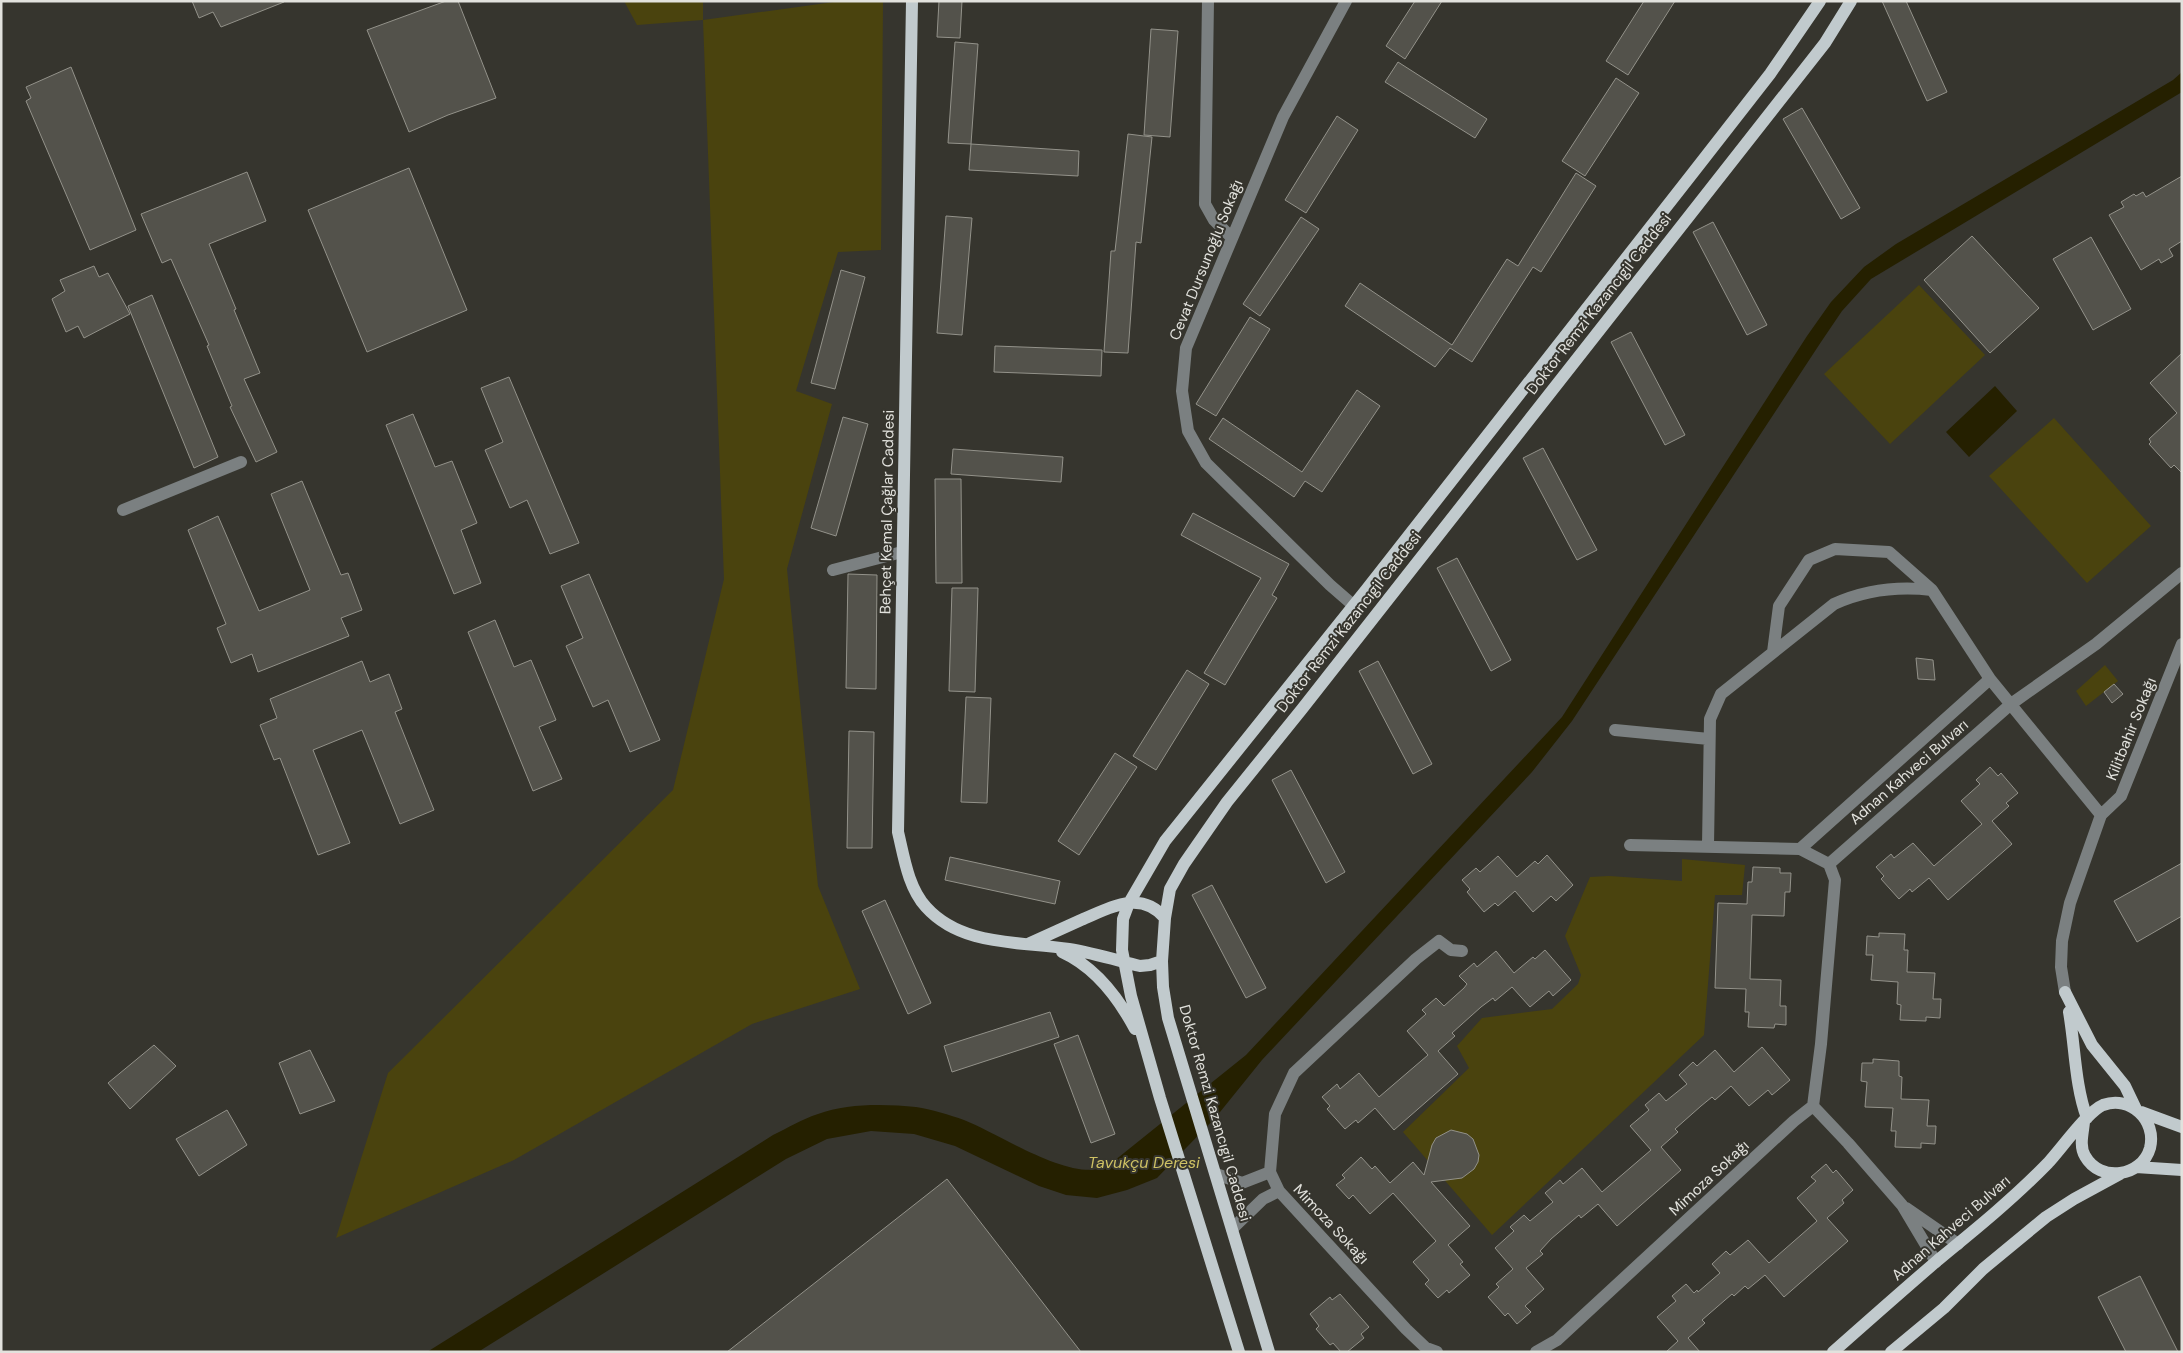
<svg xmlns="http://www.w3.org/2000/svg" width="2183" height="1353" font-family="'DM Sans',sans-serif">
	<rect width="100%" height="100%" fill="#36352e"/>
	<path fill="#4a430e" d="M 624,1 L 703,1 L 703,20 L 841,1 L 883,1 L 881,250 L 838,252 L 796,391 L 832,404 L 787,569 L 818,886 L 860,989 L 752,1024 L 514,1160 L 336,1238 L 388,1073 L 673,790 L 724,579 L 703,20 L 637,25 Z
		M 1919,285 L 1985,355 L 1890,444 L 1824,374 Z
		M 2054,418 L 2151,526 L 2087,583 L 1989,476 Z
		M 2105,665 L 2118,681 L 2086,706 L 2076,691 Z
		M 1682,859 L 1745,865 L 1742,895 L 1715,895 L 1704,1035 L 1492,1235 L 1403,1132 L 1469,1068 L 1457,1046 L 1482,1018 L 1552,1009 L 1578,984 L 1581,975 L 1565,936 L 1590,877 L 1609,876 L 1682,881 Z"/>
	<path fill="#252000" d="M 2182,72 L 2182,92 L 1871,279 L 1842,311 L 1821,342 L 1572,721 L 1532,772 L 1262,1060 L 1216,1117 L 1157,1178 L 1127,1190 L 1097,1198 L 1066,1195 L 1039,1186 L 955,1146 L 914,1134 L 871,1131 L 827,1139 L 786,1159 L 478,1352 L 427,1352 L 773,1135 C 788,1128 802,1119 818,1114 C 847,1103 886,1104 916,1107 C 931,1109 950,1115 964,1120 C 998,1133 1076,1186 1109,1165 L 1246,1055 L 1562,717 L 1807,336 L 1831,302 L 1864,267 L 1896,244 L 2173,80 Z
		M 1995,386 L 2017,411 L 1969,457 L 1946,432 Z"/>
	<path fill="#53524b" stroke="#93928a" d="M 192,1 L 283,1 L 284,2 L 221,27 L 213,12 L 199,18 Z
		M 446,1 L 458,1 L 496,98 L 448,115 L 409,132 L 367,30 Z
		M 939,1 L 962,1 L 960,38 L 937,37 Z
		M 1415,1 L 1442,1 L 1405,59 L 1386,46 Z
		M 1644,1 L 1675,1 L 1628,75 L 1606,61 Z
		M 1882,1 L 1906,1 L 1947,92 L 1927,101 Z
		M 1151,29 L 1178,31 L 1170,137 L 1144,135 Z
		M 955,42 L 978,44 L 971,144 L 948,143 Z
		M 1398,62 L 1487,119 L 1475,138 L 1385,82 Z
		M 71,67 L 136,230 L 90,250 L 26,101 L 31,98 L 26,87 Z
		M 1616,78 L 1639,93 L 1585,176 L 1562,161 Z
		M 1802,108 L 1860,208 L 1841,219 L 1783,119 Z
		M 1337,116 L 1358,130 L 1306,213 L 1285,200 Z
		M 1128,134 L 1152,137 L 1141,243 L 1136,242 L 1128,353 L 1104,352 L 1111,251 L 1115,251 Z
		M 971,144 L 1079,151 L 1078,176 L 969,170 Z
		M 409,168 L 467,310 L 367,352 L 308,210 Z
		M 247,172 L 266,221 L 209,244 L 236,309 L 234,310 L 260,373 L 244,379 L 277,452 L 256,462 L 230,407 L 232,406 L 207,346 L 209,345 L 171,259 L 162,263 L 141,214 Z
		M 1576,173 L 1596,186 L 1541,272 L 1533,267 L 1472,362 L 1450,348 L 1435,367 L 1345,306 L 1360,283 L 1452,345 L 1507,259 L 1518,266 Z
		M 2182,176 L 2182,241 L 2169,249 L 2173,256 L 2161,263 L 2159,259 L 2141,270 L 2109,215 L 2124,207 L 2121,202 L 2134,194 L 2136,196 L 2143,192 L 2146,197 Z
		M 946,216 L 972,218 L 962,335 L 937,333 Z
		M 1301,217 L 1319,229 L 1260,316 L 1243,304 Z
		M 1713,222 L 1767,325 L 1747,335 L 1693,232 Z
		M 1972,236 L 2039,308 L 1990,353 L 1924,280 Z
		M 2091,237 L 2131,309 L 2093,330 L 2053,259 Z
		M 94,266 L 99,277 L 108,273 L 130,314 L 84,338 L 78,326 L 66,332 L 52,299 L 65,291 L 60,280 Z
		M 841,270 L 865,277 L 835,389 L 811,383 Z
		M 152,295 L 218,457 L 194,468 L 128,306 Z
		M 1250,317 L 1270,329 L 1216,416 L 1196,404 Z
		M 1631,332 L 1685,435 L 1665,445 L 1611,342 Z
		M 995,346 L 1102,350 L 1101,376 L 994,372 Z
		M 2182,353 L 2182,473 L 2174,465 L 2171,468 L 2149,444 L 2151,442 L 2149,439 L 2177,413 L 2150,383 Z
		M 509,377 L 579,543 L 550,554 L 527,500 L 510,508 L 485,450 L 503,442 L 481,388 Z
		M 1357,390 L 1380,406 L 1322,492 L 1305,481 L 1294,497 L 1209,439 L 1223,418 L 1302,472 Z
		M 413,414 L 435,467 L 452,461 L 477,523 L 461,530 L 481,583 L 454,594 L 386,425 Z
		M 843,417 L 868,424 L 836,536 L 811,528 Z
		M 1543,448 L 1597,550 L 1577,560 L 1523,458 Z
		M 953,449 L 1063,457 L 1061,482 L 951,474 Z
		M 935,479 L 961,479 L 962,583 L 936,583 Z
		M 302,481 L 341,575 L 348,573 L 362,610 L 341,618 L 349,636 L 258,672 L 252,654 L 231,663 L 217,628 L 226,624 L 188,530 L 218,516 L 259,611 L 310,590 L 271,494 Z
		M 1193,513 L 1289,564 L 1272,595 L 1277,598 L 1225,685 L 1204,673 L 1261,578 L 1181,535 Z
		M 1457,558 L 1511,660 L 1491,671 L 1437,568 Z
		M 589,574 L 660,740 L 630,752 L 608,700 L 593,707 L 566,646 L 583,638 L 561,586 Z
		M 848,574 L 877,575 L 876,689 L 846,688 Z
		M 952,588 L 978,588 L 975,692 L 949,691 Z
		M 495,620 L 514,667 L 531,660 L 556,720 L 539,727 L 562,779 L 533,791 L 468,632 Z
		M 1916,658 L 1933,660 L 1935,680 L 1918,679 Z
		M 362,661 L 370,682 L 389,674 L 402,709 L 395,712 L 434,810 L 400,824 L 362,730 L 313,750 L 350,843 L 318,855 L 280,758 L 274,760 L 260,725 L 277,718 L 270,699 Z
		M 1378,661 L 1432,764 L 1413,774 L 1359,671 Z
		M 1187,670 L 1209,684 L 1156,770 L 1133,756 Z
		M 2114,684 L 2123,694 L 2112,703 L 2104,692 Z
		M 966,697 L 991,698 L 987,803 L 961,802 Z
		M 849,731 L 874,732 L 872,848 L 847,848 Z
		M 1115,753 L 1137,767 L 1079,855 L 1058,841 Z
		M 1990,767 L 1998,776 L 2001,773 L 2018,793 L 2006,803 L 2009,806 L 1992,821 L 2012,844 L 1948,900 L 1929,878 L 1912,892 L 1910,889 L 1899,899 L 1881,879 L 1884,876 L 1876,867 L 1891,854 L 1894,858 L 1913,843 L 1934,866 L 1982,824 L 1961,801 L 1980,784 L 1976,780 Z
		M 1291,770 L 1345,872 L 1326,883 L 1272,780 Z
		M 1547,855 L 1573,885 L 1556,901 L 1551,896 L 1533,912 L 1515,891 L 1498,906 L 1495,903 L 1484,912 L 1467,892 L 1470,889 L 1462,880 L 1476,868 L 1480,872 L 1498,856 L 1517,877 L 1535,861 L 1538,864 Z
		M 950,857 L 1060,881 L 1055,904 L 945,880 Z
		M 2182,863 L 2182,916 L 2137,942 L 2114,901 Z
		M 1753,867 L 1780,868 L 1780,873 L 1791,873 L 1790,892 L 1785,892 L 1784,916 L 1752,915 L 1750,979 L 1781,980 L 1780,1006 L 1786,1006 L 1786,1025 L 1775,1024 L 1774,1028 L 1748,1027 L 1749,1012 L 1745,1012 L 1746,989 L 1715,988 L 1718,903 L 1747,904 L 1748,882 L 1752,882 Z
		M 1212,885 L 1266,988 L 1246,998 L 1192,895 Z
		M 885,900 L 931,1003 L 908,1014 L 862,911 Z
		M 1879,933 L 1905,934 L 1904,950 L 1908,950 L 1907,972 L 1935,973 L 1933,999 L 1941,999 L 1940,1018 L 1926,1017 L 1926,1021 L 1900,1020 L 1901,1005 L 1897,1004 L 1898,982 L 1871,980 L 1873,955 L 1866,955 L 1867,936 L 1879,937 Z
		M 1545,950 L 1571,980 L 1553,996 L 1549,991 L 1530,1007 L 1512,987 L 1495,1001 L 1493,998 L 1481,1007 L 1452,1033 L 1455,1036 L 1438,1051 L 1458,1074 L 1394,1130 L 1375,1108 L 1358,1123 L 1356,1120 L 1345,1129 L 1327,1109 L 1330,1106 L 1322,1097 L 1337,1084 L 1340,1089 L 1359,1073 L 1379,1097 L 1428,1055 L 1407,1031 L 1426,1014 L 1422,1010 L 1436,998 L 1444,1006 L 1464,988 L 1467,984 L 1459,976 L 1474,963 L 1477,967 L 1496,951 L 1514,973 L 1533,957 L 1535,959 Z
		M 1050,1012 L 1059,1037 L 952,1072 L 944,1046 Z
		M 1078,1035 L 1115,1134 L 1091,1143 L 1054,1044 Z
		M 154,1045 L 176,1066 L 130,1109 L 108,1083 Z
		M 1762,1047 L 1790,1080 L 1772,1095 L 1768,1090 L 1749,1106 L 1731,1086 L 1715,1100 L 1712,1097 L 1701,1106 L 1675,1129 L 1678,1132 L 1661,1147 L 1681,1170 L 1617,1226 L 1598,1204 L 1581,1218 L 1579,1215 L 1551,1239 L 1540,1251 L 1543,1254 L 1526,1268 L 1544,1289 L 1525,1306 L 1531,1312 L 1517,1324 L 1508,1313 L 1505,1316 L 1488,1297 L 1499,1287 L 1496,1284 L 1513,1269 L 1495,1248 L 1514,1231 L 1510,1227 L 1524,1215 L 1530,1221 L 1553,1202 L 1545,1193 L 1560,1180 L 1563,1184 L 1582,1168 L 1602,1192 L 1651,1150 L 1630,1126 L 1649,1110 L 1645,1105 L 1659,1093 L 1666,1101 L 1687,1084 L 1679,1075 L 1693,1062 L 1697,1066 L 1715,1050 L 1734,1072 Z
		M 310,1050 L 335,1101 L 300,1114 L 279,1063 Z
		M 1873,1059 L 1899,1061 L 1899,1076 L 1902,1077 L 1901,1099 L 1929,1100 L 1927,1126 L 1936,1126 L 1935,1144 L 1921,1143 L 1921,1148 L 1895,1147 L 1896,1131 L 1891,1131 L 1893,1108 L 1865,1107 L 1867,1082 L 1861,1081 L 1862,1063 L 1873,1063 Z
		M 227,1110 L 247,1145 L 199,1176 L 176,1139 Z
		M 1451,1130 L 1467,1134 L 1473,1139 L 1479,1155 L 1478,1162 L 1474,1169 L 1462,1178 L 1431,1182 L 1470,1226 L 1448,1245 L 1463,1262 L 1460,1264 L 1470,1275 L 1449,1293 L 1447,1290 L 1438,1298 L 1425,1284 L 1429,1280 L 1413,1262 L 1436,1241 L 1393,1193 L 1370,1214 L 1353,1195 L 1349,1199 L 1336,1185 L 1345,1178 L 1342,1175 L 1361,1157 L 1372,1169 L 1375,1166 L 1390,1183 L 1413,1162 L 1424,1175 L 1432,1145 L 1436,1138 Z
		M 1826,1164 L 1833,1173 L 1836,1170 L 1853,1190 L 1842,1200 L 1844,1203 L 1827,1218 L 1848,1241 L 1784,1297 L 1765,1275 L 1748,1289 L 1745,1286 L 1734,1296 L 1732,1294 L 1702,1320 L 1705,1323 L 1688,1338 L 1700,1352 L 1666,1352 L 1678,1341 L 1657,1317 L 1676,1301 L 1672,1296 L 1686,1284 L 1694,1293 L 1697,1290 L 1698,1292 L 1720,1273 L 1712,1264 L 1726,1251 L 1730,1255 L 1748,1240 L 1769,1263 L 1817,1221 L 1797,1198 L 1816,1181 L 1811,1177 Z
		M 947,1179 L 1081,1352 L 727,1352 Z
		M 2140,1276 L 2178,1352 L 2126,1352 L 2098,1297 Z
		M 1340,1294 L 1369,1327 L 1361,1334 L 1364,1338 L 1347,1352 L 1341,1352 L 1333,1343 L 1330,1345 L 1316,1329 L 1319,1326 L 1310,1314 L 1330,1297 L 1332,1300 Z"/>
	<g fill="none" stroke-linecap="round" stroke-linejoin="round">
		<path stroke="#7b8081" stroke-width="12" d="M 1208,1 L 1205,204 L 1214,220 L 1232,238
			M 1346,1 L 1283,117 L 1186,348 L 1182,391 L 1188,431 L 1206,463 L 1330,585 L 1353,605
			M 123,510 L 241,462
			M 833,570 L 902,552
			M 1773,652 L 1779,606 L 1809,560 L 1835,549 L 1889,552 L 1932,590
			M 1615,730 L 1709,739
			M 1630,845 L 1800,849 L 1829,864 L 1835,880 L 1821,1044 L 1813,1106
			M 1708,846 L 1710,719 L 1721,694 L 1834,604 C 1865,590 1898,586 1932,590 L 1990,679 L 2101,815
			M 1800,849 L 1990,679
			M 1829,864 L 2011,704 L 2096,644 L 2182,573
			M 2065,992 L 2061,967 L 2062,941 L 2070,903 L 2101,815 L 2121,796 L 2182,644
			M 1813,1106 L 1848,1143 L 1902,1205 L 1936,1262
			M 1216,1174 L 1242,1183 L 1270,1172
			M 1906,1208 L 1958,1244
			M 1232,1229 L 1263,1199 L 1279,1191
			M 1437,1352 L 1426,1348 L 1406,1329 L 1279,1191 L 1270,1172 L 1275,1114 L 1294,1073 L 1416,959 L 1439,941 L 1451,950 L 1462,951
			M 1536,1352 L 1557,1340 L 1794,1121 L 1813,1106"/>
		<path stroke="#c1cacd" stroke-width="12" d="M 912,1 L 898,832 C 904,857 908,887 926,907 C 962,947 1020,941 1069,949 C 1093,953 1116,960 1140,966 L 1150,965 L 1162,961
			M 1028,944 C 1046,936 1063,928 1081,920 C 1110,908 1140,889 1165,918
			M 1062,952 C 1095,967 1118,997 1135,1029
			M 2065,992 L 2092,1045 L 2125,1086 L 2136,1109
			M 2069,1012 C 2075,1046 2075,1086 2087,1118
			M 2141,1112 L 2182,1127
			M 2136,1167 L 2182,1170
			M 1239,1352 L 1160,1098 L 1131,996 L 1122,950 L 1123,919 L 1129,903 L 1165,841 L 1366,590 L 1692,174 L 1770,74 L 1820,1
			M 1269,1352 L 1168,1018 L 1163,987 L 1162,961 L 1165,918 L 1170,889 L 1184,864 L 1227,802 L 1302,709 L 1825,43 L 1851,1
			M 1833,1352 C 1868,1321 1903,1290 1938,1260 C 1976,1229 2014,1198 2048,1163 C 2061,1149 2088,1111 2103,1105 C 2130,1095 2157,1120 2150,1148 C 2142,1177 2100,1183 2085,1156 C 2079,1146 2083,1133 2084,1122
			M 1891,1352 L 1944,1308 L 1983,1269 L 2046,1217 L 2074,1199 L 2120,1174"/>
	</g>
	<g text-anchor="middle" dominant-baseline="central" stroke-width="4" stroke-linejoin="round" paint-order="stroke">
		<g font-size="15" fill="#e2e2dd" stroke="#36352e">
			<text transform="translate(1206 260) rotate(-68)">Cevat Dursunoğlu Sokağı</text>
			<text transform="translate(1599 304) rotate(-52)">Doktor Remzi Kazancıgil Caddesi</text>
			<text transform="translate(887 512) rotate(-89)">Behçet Kemal Çağlar Caddesi</text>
			<text transform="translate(1349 622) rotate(-52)">Doktor Remzi Kazancıgil Caddesi</text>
			<text transform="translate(2131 729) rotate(-68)">Kilitbahir Sokağı</text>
			<text transform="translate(1909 772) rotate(-41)">Adnan Kahveci Bulvarı</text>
			<text transform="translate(1215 1113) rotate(74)">Doktor Remzi Kazancıgil Caddesi</text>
			<text transform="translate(1709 1178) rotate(-43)">Mimoza Sokağı</text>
			<text transform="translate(1331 1224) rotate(47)">Mimoza Sokağı</text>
			<text transform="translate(1951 1228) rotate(-41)">Adnan Kahveci Bulvarı</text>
		</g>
		<g font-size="16" font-style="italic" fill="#cec164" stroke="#36352e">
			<text x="1144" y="1162">Tavukçu Deresi</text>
		</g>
	</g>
	<rect width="2183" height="1353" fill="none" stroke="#e2e2dd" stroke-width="5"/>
</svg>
